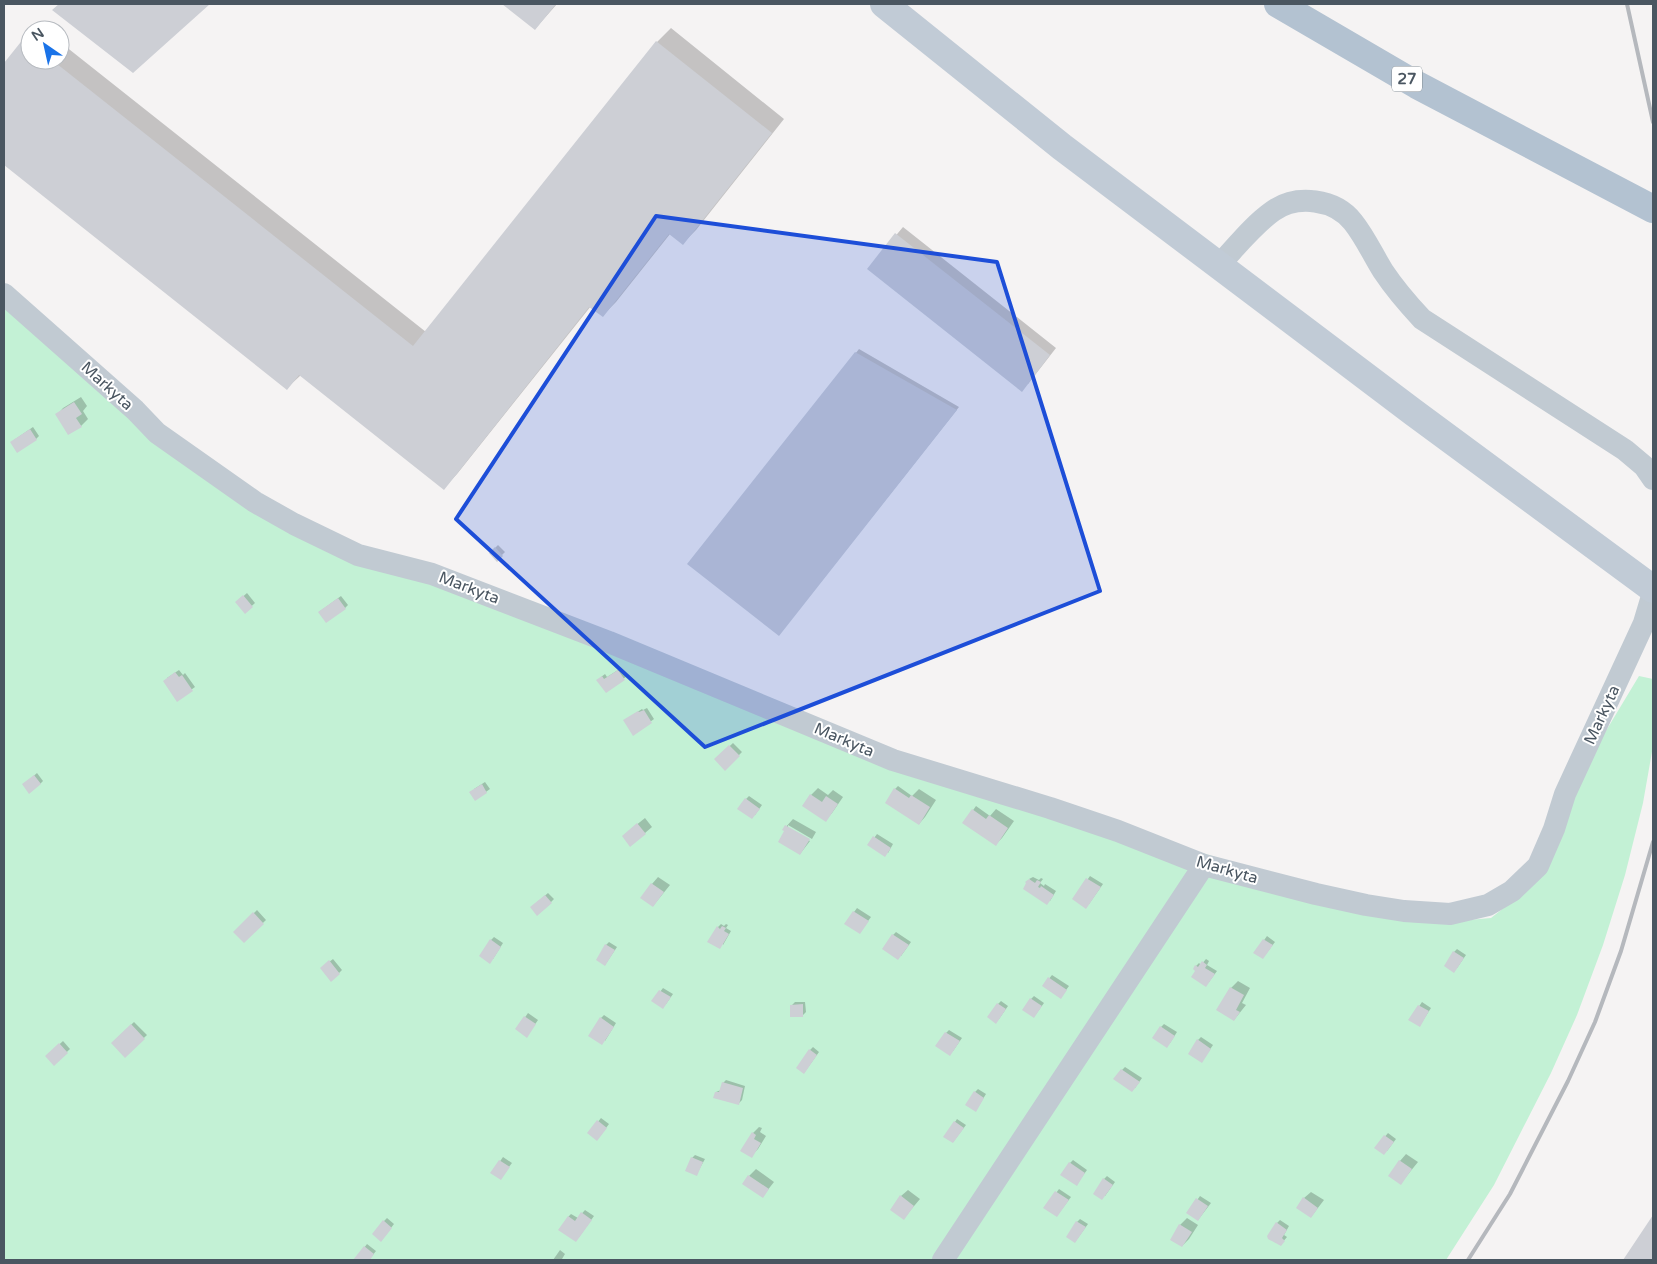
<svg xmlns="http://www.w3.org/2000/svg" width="1657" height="1264" font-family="'Varela Round',sans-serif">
	<rect width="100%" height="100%" fill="#f5f3f3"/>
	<path fill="#c3f1d5" d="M 4,294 L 255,502 L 893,760 L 1435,923 L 1491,918 L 1529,888 L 1592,754 L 1639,676 L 1653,679 L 1653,746 L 1643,803 L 1625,875 L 1603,945 L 1577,1015 L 1551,1073 L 1494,1185 L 1446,1260 L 4,1260 Z"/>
	<path fill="#0003" d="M 60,4 L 208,4 L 133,71 L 54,9 Z
		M 504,4 L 557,4 L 535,29 Z
		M 38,25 L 45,30 L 33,30 Z
		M 671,28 L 784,119 L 696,230 L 683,243 L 670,234 L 616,302 L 603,315 L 591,306 L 457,474 L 444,488 L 301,375 L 287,388 L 4,163 L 4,65 L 30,33 L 30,60 L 60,60 L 60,42 L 426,332 L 657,42 Z
		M 903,227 L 1056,348 L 1028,384 L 868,269 Z
		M 859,349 L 959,407 L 781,632 L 689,564 Z
		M 81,397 L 87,406 L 83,411 L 88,419 L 81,426 L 57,415 L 63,408 Z
		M 33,427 L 39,436 L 36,439 L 14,440 Z
		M 498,545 L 505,552 L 497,560 L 490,553 Z
		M 247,593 L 255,603 L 245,612 L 237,602 Z
		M 341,596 L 348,605 L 345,608 L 319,612 Z
		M 621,668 L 627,676 L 606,692 L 601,677 L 605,674 L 607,677 Z
		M 179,670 L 183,675 L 185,673 L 195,687 L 177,700 L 167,678 Z
		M 647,708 L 654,719 L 634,734 L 628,718 L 642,709 L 643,710 Z
		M 733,743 L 742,752 L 725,769 L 716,759 Z
		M 37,773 L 43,781 L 40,784 L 27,782 Z
		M 485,782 L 490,789 L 476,799 L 474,789 Z
		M 898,786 L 912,796 L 919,789 L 936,800 L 925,817 L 919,824 L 895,789 Z
		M 818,788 L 828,795 L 833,790 L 843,797 L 832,813 L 826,820 L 811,795 Z
		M 749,796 L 762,805 L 755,815 L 746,799 Z
		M 976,806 L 990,816 L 996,809 L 1014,821 L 1002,838 L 996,844 L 964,823 Z
		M 645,818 L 652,827 L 631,845 L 630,830 Z
		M 793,819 L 816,832 L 812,839 L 788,825 L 788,828 L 810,841 L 800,854 L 784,829 Z
		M 877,834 L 893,844 L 888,853 L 869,845 Z
		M 1090,876 L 1103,884 L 1089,904 L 1074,899 Z
		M 658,877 L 670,885 L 653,906 L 652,884 Z
		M 1033,877 L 1039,880 L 1041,878 L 1043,879 L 1040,883 L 1044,886 L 1045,884 L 1056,891 L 1050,901 L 1029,879 Z
		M 548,893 L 554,899 L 551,902 L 535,904 Z
		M 857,908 L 871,917 L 860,932 L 846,923 Z
		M 257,910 L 266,920 L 244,941 L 235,932 Z
		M 721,924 L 724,926 L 726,924 L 728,925 L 726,928 L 731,931 L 723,945 L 718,927 Z
		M 896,932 L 911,942 L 901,956 L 893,935 Z
		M 1267,936 L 1275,942 L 1265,955 L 1255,953 Z
		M 494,937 L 503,943 L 493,959 L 491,940 Z
		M 609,942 L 617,947 L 605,965 L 606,945 Z
		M 1457,949 L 1466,955 L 1457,968 L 1454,952 Z
		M 333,959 L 342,970 L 339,973 L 324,966 Z
		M 1206,959 L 1209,961 L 1207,965 L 1217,971 L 1209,982 L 1197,970 L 1196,966 L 1199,963 L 1201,965 Z
		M 1052,975 L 1069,986 L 1061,997 L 1044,985 Z
		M 1238,981 L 1250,988 L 1242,1003 L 1246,1005 L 1234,1020 L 1218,1009 L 1231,988 Z
		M 663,988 L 673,994 L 666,1004 L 653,1001 Z
		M 1034,996 L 1044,1003 L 1036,1014 L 1031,999 Z
		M 1001,1001 L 1008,1006 L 999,1019 L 998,1004 Z
		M 795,1002 L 805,1002 L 806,1012 L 803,1015 L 792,1005 Z
		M 1422,1002 L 1431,1008 L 1422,1022 L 1410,1020 Z
		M 528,1013 L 538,1020 L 527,1036 L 517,1029 Z
		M 604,1015 L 616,1023 L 605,1041 L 601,1018 Z
		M 134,1022 L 147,1035 L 125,1056 L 112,1043 Z
		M 1164,1024 L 1177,1032 L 1170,1043 L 1161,1027 Z
		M 949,1030 L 962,1038 L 953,1051 L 946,1033 Z
		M 1201,1037 L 1213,1045 L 1202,1061 L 1198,1040 Z
		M 63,1041 L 70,1049 L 54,1064 L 47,1056 Z
		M 813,1047 L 819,1052 L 804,1073 L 810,1050 Z
		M 1125,1067 L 1142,1078 L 1135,1088 L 1122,1070 Z
		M 726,1080 L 745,1086 L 742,1100 L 739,1103 L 716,1092 L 721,1090 L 723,1083 Z
		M 978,1089 L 986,1094 L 978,1107 L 975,1092 Z
		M 601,1118 L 609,1124 L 600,1136 L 589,1133 Z
		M 957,1119 L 966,1125 L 953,1142 L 955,1122 Z
		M 759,1127 L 762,1128 L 760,1132 L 766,1136 L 758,1149 L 751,1156 L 753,1133 Z
		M 1388,1133 L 1396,1139 L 1387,1151 L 1376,1147 Z
		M 1406,1154 L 1418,1162 L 1401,1183 L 1400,1161 Z
		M 695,1155 L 705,1159 L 696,1175 L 692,1158 Z
		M 503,1157 L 512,1163 L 503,1175 L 492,1173 Z
		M 1073,1160 L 1087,1170 L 1079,1181 L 1070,1163 Z
		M 756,1169 L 774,1182 L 763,1196 L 749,1176 Z
		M 1107,1176 L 1115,1182 L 1105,1196 L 1104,1179 Z
		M 1059,1189 L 1071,1197 L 1059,1213 L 1045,1208 Z
		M 908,1190 L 920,1199 L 904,1218 L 901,1196 Z
		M 1311,1192 L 1324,1200 L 1311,1217 L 1304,1198 Z
		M 1200,1196 L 1211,1203 L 1198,1220 L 1188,1213 Z
		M 585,1210 L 594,1216 L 579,1237 L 568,1217 L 571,1214 L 578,1218 Z
		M 1653,1217 L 1653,1260 L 1624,1260 Z
		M 387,1218 L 394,1224 L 384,1237 L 384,1221 Z
		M 1187,1218 L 1198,1225 L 1189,1239 L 1182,1246 L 1180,1225 Z
		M 1080,1219 L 1088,1224 L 1075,1242 L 1077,1222 Z
		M 1280,1220 L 1289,1226 L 1284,1235 L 1287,1237 L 1281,1244 L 1277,1223 Z
		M 367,1244 L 376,1251 L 369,1260 L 355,1260 Z
		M 560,1250 L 565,1254 L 562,1259 L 564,1260 L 553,1260 Z"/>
	<path fill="#cdcfd5" d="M 59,4 L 210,4 L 133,73 L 52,10 Z
		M 502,4 L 556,4 L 535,30 Z
		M 24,38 L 30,42 L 30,60 L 52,60 L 413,346 L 656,41 L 772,133 L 683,245 L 669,234 L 603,317 L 589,307 L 444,490 L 299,375 L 287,390 L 4,165 L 4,63 Z
		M 895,233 L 1050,355 L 1022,392 L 867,269 Z
		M 855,352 L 957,410 L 779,636 L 687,564 Z
		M 74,402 L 82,414 L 76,418 L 82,427 L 68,435 L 55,414 Z
		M 30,429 L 37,440 L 17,453 L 10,442 Z
		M 495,547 L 503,556 L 497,562 L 489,553 Z
		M 243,595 L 253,607 L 245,614 L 235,602 Z
		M 338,598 L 346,609 L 326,623 L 318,612 Z
		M 618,670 L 625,680 L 606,693 L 596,680 L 602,676 L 604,679 Z
		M 175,672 L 179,677 L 182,675 L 193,691 L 177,702 L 163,681 Z
		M 644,710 L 652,723 L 633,736 L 623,720 L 638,711 L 639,712 Z
		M 729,745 L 740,756 L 725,771 L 714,759 Z
		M 34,775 L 41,784 L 29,794 L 22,784 Z
		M 482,784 L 487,793 L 475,801 L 469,792 Z
		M 894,788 L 909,798 L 911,795 L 930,807 L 919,825 L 885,803 Z
		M 810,794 L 822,802 L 826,796 L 838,804 L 826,822 L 802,806 Z
		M 745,798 L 760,809 L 752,819 L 737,809 Z
		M 972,809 L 986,819 L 989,815 L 1008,828 L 996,846 L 962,823 Z
		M 637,823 L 646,834 L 630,847 L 622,836 Z
		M 785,825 L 810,839 L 800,855 L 778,842 L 784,831 L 782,830 Z
		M 873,836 L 891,848 L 885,857 L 867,845 Z
		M 1086,878 L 1101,887 L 1086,909 L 1072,899 Z
		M 1029,879 L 1035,883 L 1037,880 L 1041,882 L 1038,887 L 1040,888 L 1041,886 L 1054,895 L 1047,905 L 1023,889 L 1026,883 L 1025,882 Z
		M 651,883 L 664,892 L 653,907 L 640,898 Z
		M 545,895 L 552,903 L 537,916 L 530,907 Z
		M 853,911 L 869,921 L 860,934 L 844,924 Z
		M 253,912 L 264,924 L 244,943 L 233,932 Z
		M 717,926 L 720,929 L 722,926 L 726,928 L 724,931 L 729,934 L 720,949 L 707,942 Z
		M 892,934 L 909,945 L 898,960 L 882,949 Z
		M 490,939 L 501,947 L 490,964 L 479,956 Z
		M 1263,939 L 1273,945 L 1263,959 L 1253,953 Z
		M 605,944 L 615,950 L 605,966 L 596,960 Z
		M 1453,951 L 1464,958 L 1454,973 L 1444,966 Z
		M 329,960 L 340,974 L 331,982 L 320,968 Z
		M 1202,961 L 1207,965 L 1205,968 L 1215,974 L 1206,987 L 1191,977 L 1195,971 L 1193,969 L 1195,965 L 1198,967 Z
		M 1048,977 L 1067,990 L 1061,999 L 1042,986 Z
		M 1230,987 L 1244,995 L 1236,1010 L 1240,1012 L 1234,1021 L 1216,1010 Z
		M 659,990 L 671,997 L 663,1009 L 651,1001 Z
		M 1030,998 L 1042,1006 L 1034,1018 L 1022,1010 Z
		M 997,1003 L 1006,1009 L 996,1024 L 987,1017 Z
		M 803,1004 L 803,1017 L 790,1017 L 790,1005 Z
		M 1418,1005 L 1429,1011 L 1420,1027 L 1408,1020 Z
		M 524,1016 L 536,1024 L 527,1038 L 515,1029 Z
		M 600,1017 L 614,1027 L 602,1045 L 588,1036 Z
		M 131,1024 L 145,1039 L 125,1058 L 111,1043 Z
		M 1160,1026 L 1175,1036 L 1167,1048 L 1152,1038 Z
		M 945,1032 L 960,1041 L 950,1056 L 935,1046 Z
		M 1197,1039 L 1211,1049 L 1202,1063 L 1188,1054 Z
		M 59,1043 L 68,1053 L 54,1066 L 45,1056 Z
		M 809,1049 L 817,1055 L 804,1074 L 796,1068 Z
		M 1121,1069 L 1140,1082 L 1132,1092 L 1113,1079 Z
		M 722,1082 L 743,1088 L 739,1105 L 713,1098 L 715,1092 L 719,1092 Z
		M 974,1091 L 984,1098 L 976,1112 L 965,1105 Z
		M 597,1120 L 607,1128 L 597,1141 L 587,1133 Z
		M 954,1121 L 964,1128 L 953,1143 L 943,1137 Z
		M 752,1132 L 756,1135 L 754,1139 L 761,1143 L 752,1158 L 740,1151 Z
		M 1384,1135 L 1394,1142 L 1384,1155 L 1374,1148 Z
		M 691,1157 L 703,1162 L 697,1176 L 685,1171 Z
		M 499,1160 L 510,1167 L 501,1180 L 490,1173 Z
		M 1399,1160 L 1412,1169 L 1401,1185 L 1388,1176 Z
		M 1069,1162 L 1085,1173 L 1077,1186 L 1060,1175 Z
		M 748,1175 L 769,1189 L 763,1198 L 742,1184 Z
		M 1103,1178 L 1113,1185 L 1102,1200 L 1093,1194 Z
		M 1055,1191 L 1069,1200 L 1057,1217 L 1043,1208 Z
		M 900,1195 L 914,1206 L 904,1220 L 890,1210 Z
		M 1303,1197 L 1318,1208 L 1311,1218 L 1296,1208 Z
		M 1196,1198 L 1208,1206 L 1198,1221 L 1186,1213 Z
		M 581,1212 L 592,1220 L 576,1242 L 558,1230 L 568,1216 L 575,1221 Z
		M 1653,1215 L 1653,1260 L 1623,1260 Z
		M 383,1220 L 392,1228 L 381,1242 L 372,1234 Z
		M 1076,1221 L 1086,1227 L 1075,1243 L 1066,1237 Z
		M 1276,1222 L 1287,1230 L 1282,1238 L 1285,1241 L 1281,1246 L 1268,1239 L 1267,1236 Z
		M 1179,1224 L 1192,1232 L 1182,1247 L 1170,1240 Z
		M 364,1246 L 374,1254 L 370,1260 L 353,1260 Z"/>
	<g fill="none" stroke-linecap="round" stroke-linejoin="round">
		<path stroke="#c1cad2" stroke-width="22" d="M 1219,265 C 1236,247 1253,225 1273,211 C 1297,194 1335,199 1353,222 C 1365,237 1373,255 1383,271 C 1395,289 1408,304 1422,319 L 1625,450 L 1644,466 L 1653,479
			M 4,294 L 135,410 L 157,433 L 255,502 L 294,524 L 358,555 L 432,574 L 609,642 L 893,760 L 1050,808 L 1118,831 L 1204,865 L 1316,894 L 1366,905 L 1404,911 L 1450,914 L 1488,905 L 1512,891 L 1538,866 L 1554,829 L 1565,794 L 1644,623 L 1653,593
			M 943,1260 L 1204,865"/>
		<path stroke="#c1cbd6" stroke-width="28" d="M 884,4 L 1062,147 L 1413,412 L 1653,589"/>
		<path stroke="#b3c2d1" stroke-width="28" d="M 1278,4 L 1417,85 L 1653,209"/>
		<path stroke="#b5b8bd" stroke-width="4" d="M 1627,4 L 1653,122
			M 1468,1260 L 1510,1194 L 1568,1081 L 1595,1022 L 1621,951 L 1653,842"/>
	</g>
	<path fill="#1d4ed8" fill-opacity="0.2" stroke="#1d4ed8" stroke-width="4" stroke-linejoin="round" d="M 656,216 L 997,262 L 1100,591 L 705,747 L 456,519 Z"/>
	<g text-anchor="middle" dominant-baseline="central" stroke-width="4" stroke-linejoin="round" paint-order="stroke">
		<rect fill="#fff" stroke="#808990" stroke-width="1" x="1392" y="66.5" width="30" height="25" rx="4"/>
		<g font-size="15" font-weight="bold" fill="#4a5661">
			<text x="1407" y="79">27</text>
		</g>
		<g font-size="16" fill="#4a5661" stroke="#fff">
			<text transform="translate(107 386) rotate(42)">Markyta</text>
			<text transform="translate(469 588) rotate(21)">Markyta</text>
			<text transform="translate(1602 715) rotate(-65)">Markyta</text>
			<text transform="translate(844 740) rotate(23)">Markyta</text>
			<text transform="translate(1227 870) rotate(16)">Markyta</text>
		</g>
	</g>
	<rect width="1657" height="1264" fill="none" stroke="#4a5661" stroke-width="10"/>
	<g transform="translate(45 45) rotate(326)"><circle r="24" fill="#ffffff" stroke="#b7bbc0"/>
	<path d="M0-4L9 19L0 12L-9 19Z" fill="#1a73e8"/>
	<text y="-8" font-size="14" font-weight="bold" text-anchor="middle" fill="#4a5661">N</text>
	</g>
</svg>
